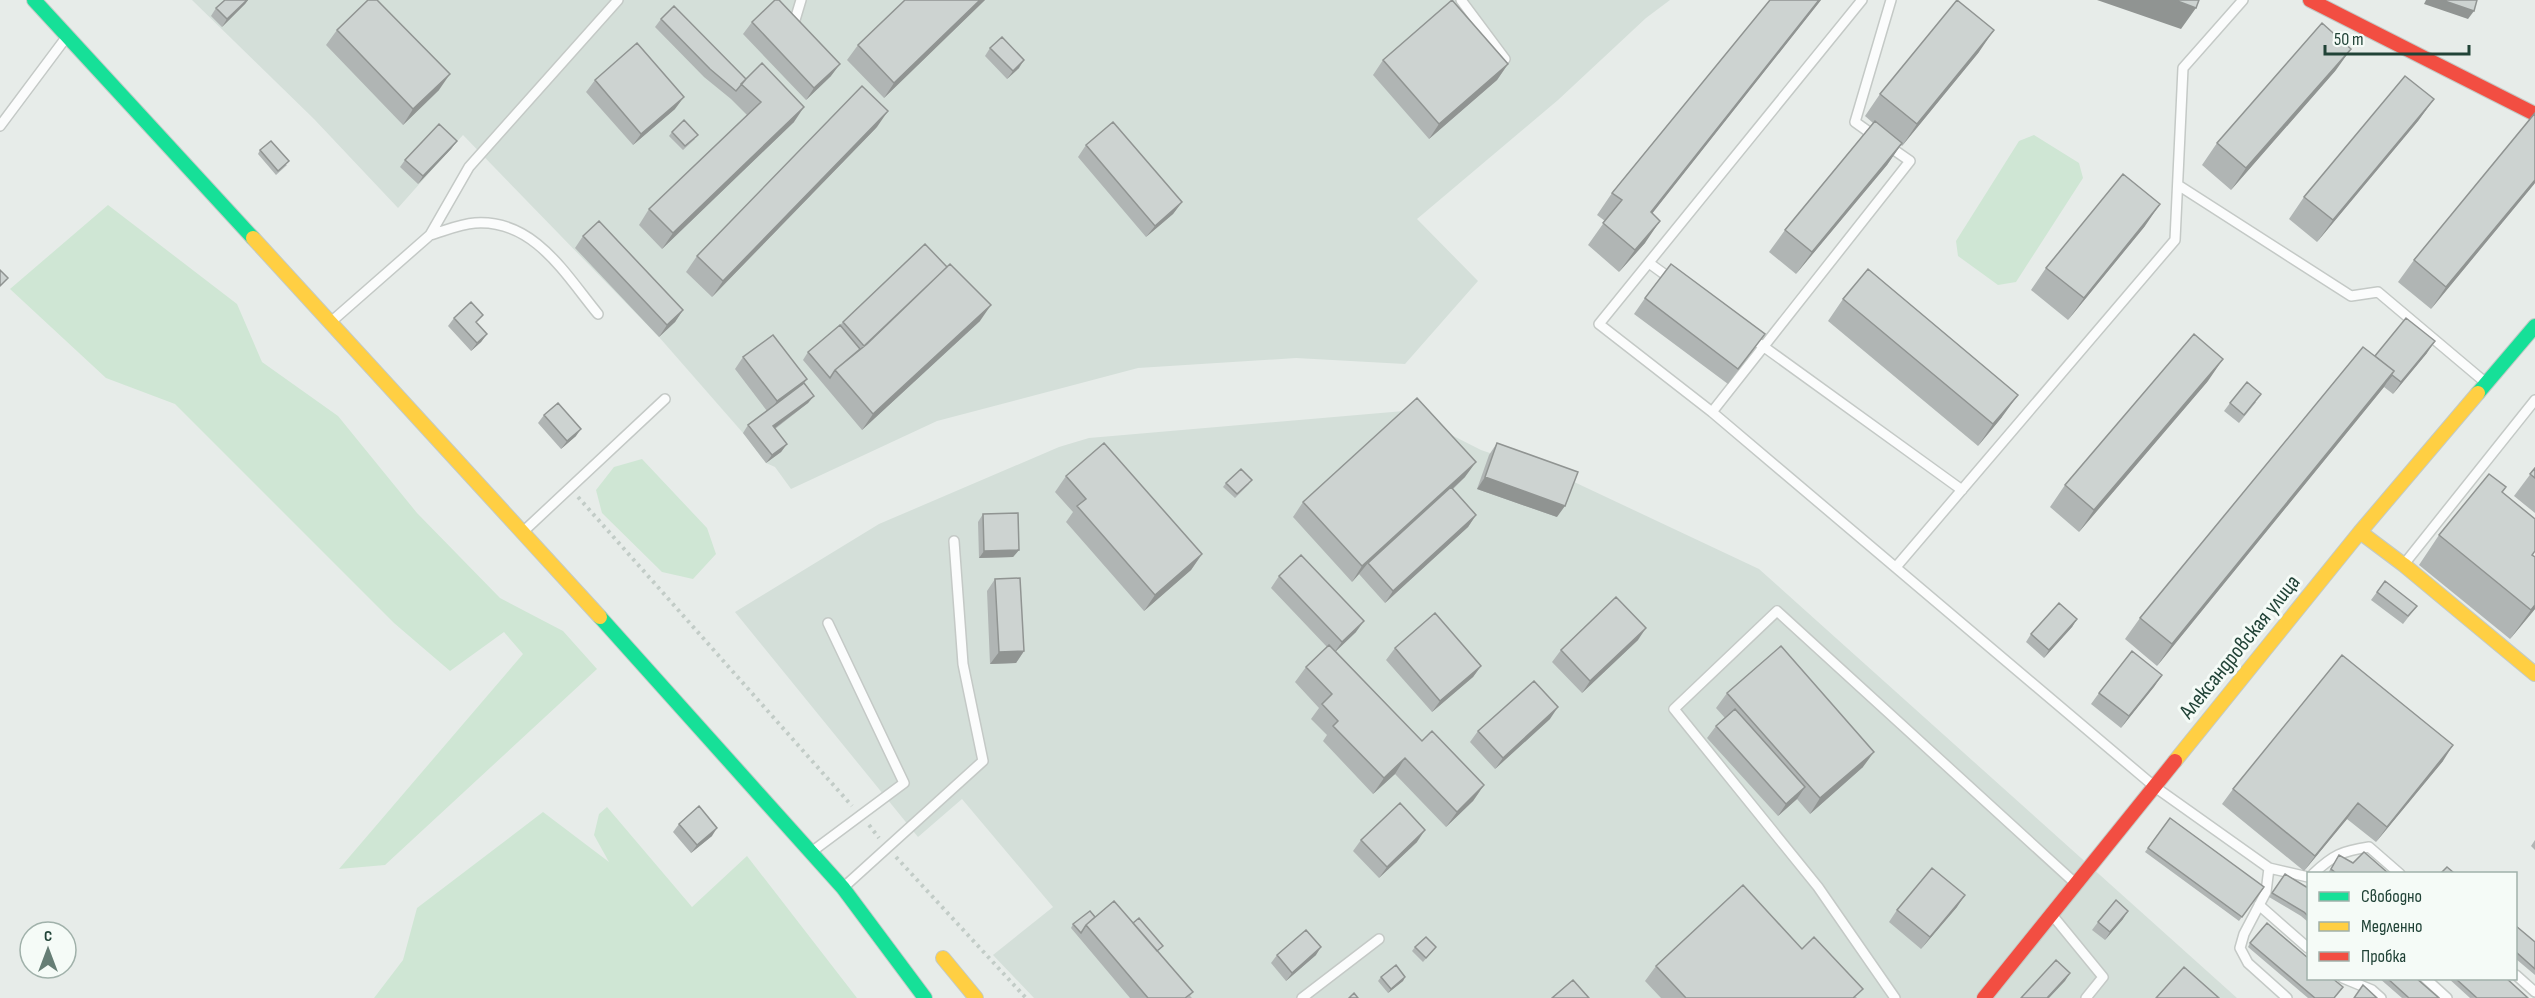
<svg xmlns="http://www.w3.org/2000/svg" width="2535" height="998" font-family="'Sofia Sans Condensed',sans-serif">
	<rect width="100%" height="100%" fill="#e7ece9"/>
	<path fill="#d4dfd9" d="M 192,0 L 1670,0 L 1646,18 L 1558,100 L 1417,219 L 1478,281 L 1405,364 L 1296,358 L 1138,368 L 937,421 L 791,489 L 775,467 L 766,463 L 743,433 L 659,337 L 463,135 L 398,208 L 314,119 Z
		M 1404,411 L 1481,450 L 1572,481 L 1759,569 L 2237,998 L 1034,998 L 993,955 L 1053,907 L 962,799 L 918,837 L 735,612 L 879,524 L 1059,447 L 1089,438 Z"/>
	<path fill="#cfe6d4" d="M 2034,135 L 2079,163 L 2083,178 L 2016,282 L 1998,285 L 1958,256 L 1956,241 L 2019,141 Z
		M 108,205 L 237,304 L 262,362 L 338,416 L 417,513 L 500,598 L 563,631 L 597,669 L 385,865 L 339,869 L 523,654 L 504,632 L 450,671 L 394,623 L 175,404 L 106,378 L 10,289 Z
		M 642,459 L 707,528 L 716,554 L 693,579 L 662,572 L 602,513 L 596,490 L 614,467 Z
		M 607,807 L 692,907 L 747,856 L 857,998 L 374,998 L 403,960 L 417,908 L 543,812 L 609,862 L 594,835 L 599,814 Z"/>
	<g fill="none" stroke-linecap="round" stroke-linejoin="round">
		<defs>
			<path id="lane" d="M 1461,0 L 1505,59
				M 1862,0 L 1599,324 L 1712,412 L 2155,787 L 2269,868 L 2308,877
				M 795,20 L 801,0
				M 0,126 L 65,39
				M 1876,137 L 1855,122 L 1891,0
				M 2178,185 L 2351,296 L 2378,292 L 2486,383
				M 430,235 C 444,231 460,224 475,223 C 534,219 565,274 598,314
				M 1649,263 L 1671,279
				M 332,321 L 430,235 L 469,167 L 618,0
				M 1760,344 L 1962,490
				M 1712,412 L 1910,161 L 1887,145
				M 526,529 L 665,399
				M 2405,563 L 2535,400
				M 1896,567 L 2175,240 L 2183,68 L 2243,0
				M 814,850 L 904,783 L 828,623
				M 2269,868 L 2266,892 L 2244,934 L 2240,948 L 2248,963 L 2287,998
				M 2313,874 C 2333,855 2342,851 2369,847 L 2400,874
				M 845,886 L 983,761 L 963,664 L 954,541
				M 2259,905 L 2308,948
				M 2053,916 L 2103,977 L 2086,998
				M 2516,975 L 2535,992
				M 2343,978 L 2372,990 L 2381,998
				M 2425,978 L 2447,998
				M 1302,998 L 1379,939
				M 1895,998 L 1818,887 L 1674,709 L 1777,611 L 2075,883"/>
			<path id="fast" d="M 34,0 L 253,238
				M 2478,393 L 2535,326
				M 600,617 L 843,888 L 925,998"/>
			<path id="slow" d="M 253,238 L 600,617
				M 2360,532 L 2404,565 L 2535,674
				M 2175,761 L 2360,532 L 2478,393
				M 943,958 L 976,998"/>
			<path id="jam" d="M 2310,0 L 2535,114
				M 1984,998 L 2175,761"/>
		</defs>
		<use href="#lane" stroke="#c4c9c6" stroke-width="12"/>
		<use href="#fast" stroke="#c2cac6" stroke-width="16"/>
		<use href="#slow" stroke="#c2cac6" stroke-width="16"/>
		<use href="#jam" stroke="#c2cac6" stroke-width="16"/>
		<path stroke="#c2ccc7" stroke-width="4" stroke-dasharray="3 4.5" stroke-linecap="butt" d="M 578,497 L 852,806
			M 869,825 L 879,838
			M 896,857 L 1026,998"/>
		<use href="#lane" stroke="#fbfcfc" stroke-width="9"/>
		<use href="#fast" stroke="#16e098" stroke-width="14"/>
		<use href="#slow" stroke="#ffcf43" stroke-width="14"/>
		<use href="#jam" stroke="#f24e42" stroke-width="14"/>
	</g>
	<path fill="#b0b5b4" d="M 225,0 L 248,0 L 245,4 L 222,27 L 211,16 L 216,8 Z
		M 905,0 L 985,0 L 884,98 L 847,60 L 858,45 Z
		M 1770,0 L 1821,0 L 1652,213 L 1645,243 L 1619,272 L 1588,245 L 1605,221 L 1597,215 L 1612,193 Z
		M 661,19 L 746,79 L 794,122 L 662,249 L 639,225 L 649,209 L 747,115 L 731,99 L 704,77 L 655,27 Z
		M 752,22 L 831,76 L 806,100 L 743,34 Z
		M 337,30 L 439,90 L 403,125 L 326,45 Z
		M 990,48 L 1019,68 L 1007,79 L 985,56 Z
		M 1979,52 L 1902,146 L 1901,145 L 1887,165 L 1796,274 L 1769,252 L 1785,230 L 1873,123 L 1865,116 L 1880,94 Z
		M 1383,60 L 1508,64 L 1497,80 L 1429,139 L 1373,75 Z
		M 2336,70 L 2231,190 L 2202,165 L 2217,143 Z
		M 595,80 L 675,109 L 633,145 L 586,92 Z
		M 2434,99 L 2418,121 L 2317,242 L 2289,219 L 2304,197 Z
		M 877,127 L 712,297 L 686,272 L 697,256 Z
		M 672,132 L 695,139 L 683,150 L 669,136 Z
		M 457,141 L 451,149 L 418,184 L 400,167 L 405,160 Z
		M 1086,145 L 1182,202 L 1173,214 L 1146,237 L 1078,157 Z
		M 260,150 L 287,165 L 276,175 L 258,154 Z
		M 2535,183 L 2431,309 L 2398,282 L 2414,260 Z
		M 2145,226 L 2068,320 L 2031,290 L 2046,268 Z
		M 583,236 L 683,310 L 675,322 L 659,337 L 575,248 Z
		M 1645,298 L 1754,349 L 1728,384 L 1634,314 Z
		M 1843,299 L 2002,417 L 1978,446 L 1828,321 Z
		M 454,318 L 477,324 L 487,334 L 481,342 L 471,351 L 448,326 Z
		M 980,321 L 862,430 L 803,360 L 808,352 L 840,325 L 843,322 Z
		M 2427,353 L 2393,394 L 2384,387 L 2157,666 L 2125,639 L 2140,618 L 2375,356 Z
		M 743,357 L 804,383 L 814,396 L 808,403 L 775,429 L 787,444 L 781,452 L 766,463 L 743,433 L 748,425 L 767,411 L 735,369 Z
		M 2208,381 L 2079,532 L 2050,507 L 2065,485 Z
		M 2256,402 L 2239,423 L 2224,411 L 2230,403 Z
		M 544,415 L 576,436 L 561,449 L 538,423 Z
		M 1497,443 L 1557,517 L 1477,489 L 1489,455 Z
		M 2535,468 L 2535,513 L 2514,496 Z
		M 1066,476 L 1202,554 L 1191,570 L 1144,611 L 1066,522 L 1073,512 L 1055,492 Z
		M 1465,477 L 1453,489 L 1476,515 L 1468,527 L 1385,603 L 1359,574 L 1352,582 L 1293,517 L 1303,502 Z
		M 1226,483 L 1249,484 L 1235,498 L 1223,487 Z
		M 983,514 L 1019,550 L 1013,557 L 979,558 L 978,522 Z
		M 2439,535 L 2533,556 L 2535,609 L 2510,639 L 2419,565 Z
		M 1279,576 L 1356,632 L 1336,651 L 1422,741 L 1484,785 L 1473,801 L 1446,827 L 1395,774 L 1373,794 L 1323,741 L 1327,735 L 1311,719 L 1319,708 L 1295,682 L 1306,667 L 1327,647 L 1271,588 Z
		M 995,579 L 1024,651 L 1016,663 L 990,664 L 987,591 Z
		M 2385,581 L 2417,606 L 2403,624 L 2371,600 Z
		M 2077,619 L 2072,627 L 2044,658 L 2026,642 L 2031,634 Z
		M 1638,640 L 1582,693 L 1552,662 L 1561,650 Z
		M 1395,648 L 1481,666 L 1473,677 L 1432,712 L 1386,660 Z
		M 2162,675 L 2121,728 L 2091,704 L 2099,693 Z
		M 1727,693 L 1863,767 L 1810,814 L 1797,799 L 1778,816 L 1707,738 L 1716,726 L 1725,718 L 1716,708 Z
		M 1550,719 L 1495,769 L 1470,742 L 1478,731 Z
		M 2443,761 L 2376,842 L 2347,819 L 2304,871 L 2222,804 L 2233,789 Z
		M 2170,818 L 2264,887 L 2239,921 L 2145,852 Z
		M 679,824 L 712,836 L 691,853 L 673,832 Z
		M 1361,840 L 1417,842 L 1379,878 L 1353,851 Z
		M 2535,840 L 2535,850 L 2531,846 Z
		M 2339,855 L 2353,863 L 2388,873 L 2328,873 Z
		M 2285,874 L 2308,888 L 2308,922 L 2301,916 L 2269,897 Z
		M 1957,907 L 1921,949 L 1889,922 L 1897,910 Z
		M 1095,917 L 1159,953 L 1193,992 L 1190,996 L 1192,998 L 1130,998 L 1071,928 L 1073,924 Z
		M 2123,919 L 2105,940 L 2092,930 L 2098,922 Z
		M 2516,926 L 2535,942 L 2535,975 L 2516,959 Z
		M 2250,943 L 2335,998 L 2308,998 L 2248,947 Z
		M 1415,947 L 1436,947 L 1423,962 L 1412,951 Z
		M 1802,949 L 1857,998 L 1661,998 L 1645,981 L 1656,966 Z
		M 1277,955 L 1316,955 L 1286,981 L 1271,963 Z
		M 1381,977 L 1405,977 L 1403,981 L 1388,993 L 1378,981 Z
		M 2379,978 L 2416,978 L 2439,998 L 2402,998 Z
		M 2448,978 L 2506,978 L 2528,998 L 2470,998 Z"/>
	<path fill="#909492" d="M 247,0 L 248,0 L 245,4 L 222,27 L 227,19 Z
		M 980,0 L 985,0 L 884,98 L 894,83 Z
		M 1819,0 L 1821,0 L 1636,234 L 1651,212 Z
		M 2097,0 L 2175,0 L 2196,8 L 2181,29 Z
		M 2426,0 L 2442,0 L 2474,11 L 2468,19 L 2424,4 Z
		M 1994,30 L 1979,52 L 1902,146 L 1917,124 Z
		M 2351,49 L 2336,70 L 2231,190 L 2246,168 Z
		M 1024,60 L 1019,68 L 1007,79 L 1013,71 Z
		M 840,64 L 831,76 L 806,100 L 814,88 Z
		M 1508,64 L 1497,80 L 1429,139 L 1439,124 Z
		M 450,74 L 439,90 L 403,125 L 413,109 Z
		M 684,97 L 675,109 L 633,145 L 641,134 Z
		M 2434,99 L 2418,121 L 2317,242 L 2333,220 Z
		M 804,107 L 794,122 L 662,249 L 673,233 Z
		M 888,111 L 877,127 L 712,297 L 723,281 Z
		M 457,141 L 451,149 L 418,184 L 423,176 Z
		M 1902,143 L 1887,165 L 1796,274 L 1812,252 Z
		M 2535,180 L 2535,183 L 2431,309 L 2446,287 Z
		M 1182,202 L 1173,214 L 1146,237 L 1155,226 Z
		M 2160,204 L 2145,226 L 2068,320 L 2084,298 Z
		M 1660,221 L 1645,243 L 1619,272 L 1635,250 Z
		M 991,305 L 980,321 L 862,430 L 873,414 Z
		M 683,310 L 675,322 L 659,337 L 667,325 Z
		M 487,334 L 481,342 L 471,351 L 477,343 Z
		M 2435,341 L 2427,353 L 2393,394 L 2401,382 Z
		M 2223,359 L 2208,381 L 2079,532 L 2094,510 Z
		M 2394,371 L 2384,387 L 2157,666 L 2172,644 Z
		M 807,379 L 798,391 L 769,413 L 777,401 Z
		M 2018,395 L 2002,417 L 1978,446 L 1993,424 Z
		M 814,396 L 808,403 L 767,434 L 773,426 Z
		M 581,429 L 576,436 L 561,449 L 567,441 Z
		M 787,444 L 781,452 L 766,463 L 772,455 Z
		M 1476,462 L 1465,477 L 1370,565 L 1368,563 L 1359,574 L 1352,582 L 1362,566 Z
		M 1485,477 L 1565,506 L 1557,517 L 1477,489 Z
		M 1476,515 L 1468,527 L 1385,603 L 1393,591 Z
		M 1019,550 L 1013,557 L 979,558 L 984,551 Z
		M 1202,554 L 1191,570 L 1144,611 L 1155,595 Z
		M 2535,605 L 2535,609 L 2510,639 L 2531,610 Z
		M 2077,619 L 2072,627 L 2044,658 L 2049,650 Z
		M 1364,621 L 1356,632 L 1333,654 L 1342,642 Z
		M 1646,628 L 1638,640 L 1582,693 L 1590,681 Z
		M 1024,651 L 1016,663 L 990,664 L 999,652 Z
		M 1481,666 L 1473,677 L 1432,712 L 1440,701 Z
		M 2162,675 L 2154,687 L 2121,728 L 2129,716 Z
		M 1558,707 L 1550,719 L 1495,769 L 1503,758 Z
		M 2453,745 L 2443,761 L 2376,842 L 2387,827 Z
		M 1874,752 L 1863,767 L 1810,814 L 1820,798 Z
		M 1405,758 L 1395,774 L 1373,794 L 1384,778 Z
		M 1484,785 L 1473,801 L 1446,827 L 1457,812 Z
		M 1805,787 L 1797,799 L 1778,816 L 1786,804 Z
		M 2358,803 L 2347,819 L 2304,871 L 2315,856 Z
		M 717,828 L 712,836 L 691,853 L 697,845 Z
		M 1425,830 L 1417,842 L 1379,878 L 1387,867 Z
		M 1965,895 L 1957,907 L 1921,949 L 1930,937 Z
		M 2128,911 L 2123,919 L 2105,940 L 2110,932 Z
		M 1321,947 L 1316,955 L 1286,981 L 1292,973 Z
		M 2070,973 L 2065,981 L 2049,998 L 2047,998 Z
		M 1405,977 L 1403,981 L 1388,993 L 1391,989 Z"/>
	<path fill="#cdd3d1" stroke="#909492" stroke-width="1.5" d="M 225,0 L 247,0 L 227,19 L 216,8 Z
		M 368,0 L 377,0 L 450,74 L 413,109 L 337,30 Z
		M 775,0 L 779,0 L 840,64 L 814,88 L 752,22 Z
		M 905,0 L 980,0 L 894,83 L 858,45 Z
		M 1452,0 L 1508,64 L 1439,124 L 1383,60 Z
		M 1770,0 L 1819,0 L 1651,212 L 1660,221 L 1635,250 L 1603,223 L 1622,200 L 1612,193 Z
		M 1957,0 L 1994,30 L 1917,124 L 1880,94 Z
		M 2175,0 L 2199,0 L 2196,8 Z
		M 2442,0 L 2477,0 L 2474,11 Z
		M 674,6 L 746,79 L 736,91 L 710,69 L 661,19 Z
		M 2322,23 L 2351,49 L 2246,168 L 2217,143 Z
		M 1002,37 L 1024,60 L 1013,71 L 990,48 Z
		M 637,43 L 684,97 L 641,134 L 595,80 Z
		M 762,63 L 804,107 L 673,233 L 649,209 L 761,102 L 741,84 Z
		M 2405,76 L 2434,99 L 2333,220 L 2304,197 Z
		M 862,86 L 888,111 L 723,281 L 697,256 Z
		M 2535,113 L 2535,180 L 2446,287 L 2414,260 Z
		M 684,120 L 698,135 L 685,146 L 672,132 Z
		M 1875,121 L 1902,143 L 1812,252 L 1785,230 Z
		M 1113,122 L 1182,202 L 1155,226 L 1086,145 Z
		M 439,124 L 457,141 L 423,176 L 405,160 Z
		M 271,141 L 289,161 L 278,171 L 260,150 Z
		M 2123,174 L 2160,204 L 2084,298 L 2046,268 Z
		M 599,221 L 683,310 L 667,325 L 583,236 Z
		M 925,244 L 947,267 L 864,346 L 843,322 Z
		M 950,264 L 991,305 L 873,414 L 835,370 L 867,344 Z
		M 1671,264 L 1765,334 L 1738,369 L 1645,298 Z
		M 1868,269 L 2018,395 L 1993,424 L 1843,299 Z
		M 0,270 L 8,278 L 0,286 Z
		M 471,302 L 483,315 L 476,322 L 487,334 L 477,343 L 454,318 Z
		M 2406,318 L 2435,341 L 2401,382 L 2392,375 L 2387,381 L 2394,371 L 2375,356 Z
		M 840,325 L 860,349 L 835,370 L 830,378 L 808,352 Z
		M 2194,334 L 2223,359 L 2094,510 L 2065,485 Z
		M 773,335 L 807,379 L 777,401 L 743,357 Z
		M 2363,347 L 2394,371 L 2172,644 L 2140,618 Z
		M 2247,382 L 2261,394 L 2244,415 L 2230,403 Z
		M 804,383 L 814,396 L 773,426 L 787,444 L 772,455 L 748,425 Z
		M 1417,398 L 1476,462 L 1362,566 L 1303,502 Z
		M 558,403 L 581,429 L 567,441 L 544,415 Z
		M 1104,443 L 1202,554 L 1155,595 L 1077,506 L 1086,499 L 1066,476 Z
		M 1497,443 L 1578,472 L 1565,506 L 1485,477 Z
		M 2535,468 L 2535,478 L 2530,474 Z
		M 1241,469 L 1252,480 L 1237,494 L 1226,483 Z
		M 2489,474 L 2506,487 L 2502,492 L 2535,519 L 2535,551 L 2532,555 L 2535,557 L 2535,605 L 2531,610 L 2439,535 Z
		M 1451,487 L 1476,515 L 1393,591 L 1368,563 Z
		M 1018,513 L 1019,550 L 984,551 L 983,514 Z
		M 1301,555 L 1364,621 L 1342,642 L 1279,576 Z
		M 1020,578 L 1024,651 L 999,652 L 995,579 Z
		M 2385,581 L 2417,606 L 2408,616 L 2377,592 Z
		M 1616,597 L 1646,628 L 1590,681 L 1561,650 Z
		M 2059,603 L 2077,619 L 2049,650 L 2031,634 Z
		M 1435,613 L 1481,666 L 1440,701 L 1395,648 Z
		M 1329,645 L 1422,741 L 1432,731 L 1484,785 L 1457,812 L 1405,758 L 1384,778 L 1333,726 L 1338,721 L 1322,704 L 1332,694 L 1306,667 Z
		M 1781,646 L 1874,752 L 1820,798 L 1727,693 Z
		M 2132,651 L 2162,675 L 2129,716 L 2099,693 Z
		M 2342,655 L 2453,745 L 2387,827 L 2358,803 L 2315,856 L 2233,789 Z
		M 1534,681 L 1558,707 L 1503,758 L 1478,731 Z
		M 1735,709 L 1805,787 L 1786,804 L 1716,726 Z
		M 1400,803 L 1425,830 L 1387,867 L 1361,840 Z
		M 699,806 L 717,828 L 697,845 L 679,824 Z
		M 2170,818 L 2264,887 L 2242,917 L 2148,848 Z
		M 2364,852 L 2388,873 L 2336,873 L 2331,869 L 2339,855 L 2353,863 Z
		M 2447,867 L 2454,873 L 2441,873 Z
		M 1932,868 L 1965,895 L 1930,937 L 1897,910 Z
		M 2285,874 L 2308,888 L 2308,916 L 2304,912 L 2272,893 Z
		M 1743,885 L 1802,949 L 1814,937 L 1863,989 L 1853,998 L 1686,998 L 1656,966 Z
		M 2116,900 L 2128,911 L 2110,932 L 2098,922 Z
		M 1114,901 L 1193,992 L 1185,998 L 1148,998 L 1086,925 Z
		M 1090,911 L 1095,917 L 1086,925 L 1081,933 L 1073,924 Z
		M 1139,918 L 1163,946 L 1157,951 L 1133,923 Z
		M 2267,923 L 2308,958 L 2308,978 L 2332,978 L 2343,987 L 2334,998 L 2315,998 L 2250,943 Z
		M 2516,926 L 2535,942 L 2535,969 L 2516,952 Z
		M 1306,930 L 1321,947 L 1292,973 L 1277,955 Z
		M 1426,937 L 1436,947 L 1426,958 L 1415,947 Z
		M 2056,960 L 2070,973 L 2047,998 L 2021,998 Z
		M 1396,965 L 1405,977 L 1391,989 L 1381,977 Z
		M 2184,967 L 2219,998 L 2156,998 Z
		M 2387,978 L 2416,978 L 2439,998 L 2409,998 Z
		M 2455,978 L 2506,978 L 2528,998 L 2477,998 Z
		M 1573,980 L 1589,998 L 1552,998 Z
		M 2363,985 L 2377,998 L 2354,998 Z
		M 1354,993 L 1358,998 L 1349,998 Z"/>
	<g text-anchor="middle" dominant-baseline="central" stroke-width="6" stroke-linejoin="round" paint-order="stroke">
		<g font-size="22" fill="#214337" stroke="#f5fbf7">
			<text transform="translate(2240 647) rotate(-51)">Александровская улица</text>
		</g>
	</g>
	<rect x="2307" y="872" width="210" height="108" fill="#f5fbf7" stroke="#a0b1aa" stroke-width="1.5"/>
	<rect x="2319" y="892" width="30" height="9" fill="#16e098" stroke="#a0b1aa" stroke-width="1.5"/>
	<text x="2361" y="902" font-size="18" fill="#214337">Свободно</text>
	<rect x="2319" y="922" width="30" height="9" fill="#ffcf43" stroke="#a0b1aa" stroke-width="1.5"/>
	<text x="2361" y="932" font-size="18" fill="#214337">Медленно</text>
	<rect x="2319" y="952" width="30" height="9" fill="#f24e42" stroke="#a0b1aa" stroke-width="1.5"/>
	<text x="2361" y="962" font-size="18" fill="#214337">Пробка</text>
	<g transform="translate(48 950)"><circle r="28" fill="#f5fbf7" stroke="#a0b1aa" stroke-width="1.5"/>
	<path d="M0-4.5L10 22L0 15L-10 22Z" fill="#667e75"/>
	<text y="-9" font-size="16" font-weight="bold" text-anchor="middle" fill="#214337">С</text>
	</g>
	<path d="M2325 45v9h144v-9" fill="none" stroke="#214337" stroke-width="3"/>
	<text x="2334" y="45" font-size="18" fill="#214337" stroke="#f5fbf7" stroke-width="4.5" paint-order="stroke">50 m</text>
</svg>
